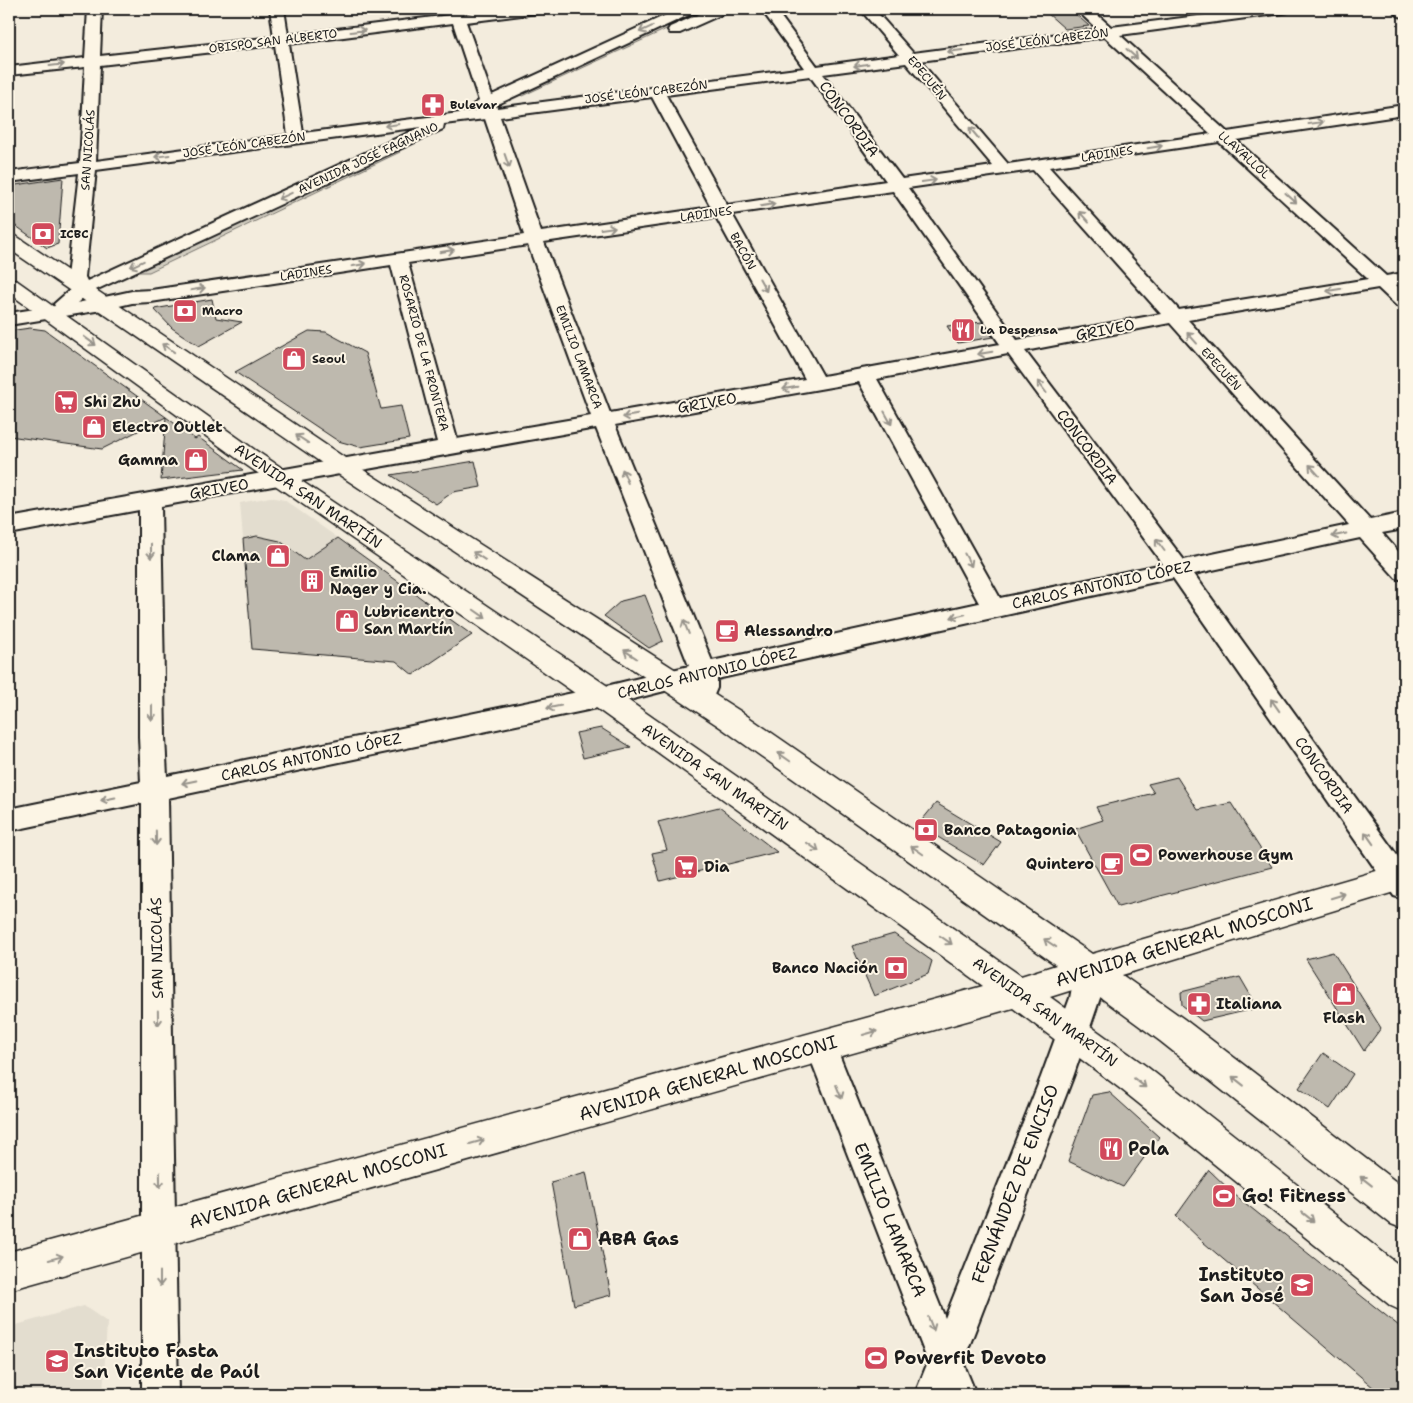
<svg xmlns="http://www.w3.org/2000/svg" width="1413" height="1403" font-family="'Shantell Sans',sans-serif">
	<rect width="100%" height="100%" fill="#f3ecdd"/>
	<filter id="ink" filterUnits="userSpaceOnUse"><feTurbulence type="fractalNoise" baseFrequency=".02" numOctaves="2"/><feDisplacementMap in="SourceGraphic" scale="10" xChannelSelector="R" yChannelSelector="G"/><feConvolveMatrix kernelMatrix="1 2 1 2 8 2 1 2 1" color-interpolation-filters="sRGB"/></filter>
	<g filter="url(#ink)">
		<path fill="#e3ddcf" d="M 270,497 L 284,500 L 338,538 L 248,598 L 240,503 Z
			M 84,1306 L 107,1322 L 103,1394 L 9,1394 L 9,1327 Z"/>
		<path fill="#d3cec1" stroke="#78756e" d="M 696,12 L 701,13 L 522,96 L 519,93 Z
			M 397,149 L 400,152 L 149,272 L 133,272 Z"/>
		<path fill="#beb9ae" stroke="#1c1c1c" d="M 1071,10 L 1089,26 L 1065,29 L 1047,13 Z
			M 63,178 L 58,244 L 47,248 L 16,226 L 9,225 L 9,186 Z
			M 212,299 L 216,318 L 242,322 L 199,346 L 172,328 L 154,309 Z
			M 982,322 L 993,337 L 958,343 L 947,326 Z
			M 30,328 L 45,330 L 166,417 L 102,449 L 9,436 L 9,331 Z
			M 309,331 L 326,332 L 365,353 L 381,409 L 401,406 L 409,439 L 360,447 L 338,441 L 235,372 Z
			M 166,417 L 195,439 L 198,437 L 243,470 L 161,480 Z
			M 475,461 L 481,487 L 453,492 L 436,504 L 391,475 Z
			M 257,536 L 280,541 L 305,560 L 338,538 L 472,635 L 413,675 L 396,661 L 252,649 L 243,539 Z
			M 645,595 L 663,641 L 649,648 L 604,616 L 621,601 Z
			M 601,728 L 631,747 L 583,758 L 576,733 Z
			M 1177,777 L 1198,810 L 1231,803 L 1272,867 L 1118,907 L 1075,829 L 1103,820 L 1096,807 L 1154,793 L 1148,784 Z
			M 936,803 L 1001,842 L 984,865 L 918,825 Z
			M 719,807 L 777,852 L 660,881 L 652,853 L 667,850 L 658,822 Z
			M 894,934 L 932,961 L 928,974 L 874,996 L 852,946 Z
			M 1333,952 L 1381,1028 L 1364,1051 L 1306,959 Z
			M 1240,977 L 1258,1008 L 1202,1021 L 1182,1005 L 1181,992 Z
			M 1323,1053 L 1353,1074 L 1330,1109 L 1299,1088 Z
			M 1109,1092 L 1159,1137 L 1123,1187 L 1068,1161 L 1092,1095 Z
			M 1209,1170 L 1235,1195 L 1404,1330 L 1404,1383 L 1398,1394 L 1381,1394 L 1203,1242 L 1176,1216 Z
			M 586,1172 L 611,1295 L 574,1305 L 551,1182 Z"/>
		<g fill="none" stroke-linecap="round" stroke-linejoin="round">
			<defs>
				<path id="minor" d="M 88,9 L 102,9 L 100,56 L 274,37 L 270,9 L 284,9 L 288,35 L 450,15 L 448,9 L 462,9 L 464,14 L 505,9 L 544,9 L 542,12 L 537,13 L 466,22 L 492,95 L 679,9 L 697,9 L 695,12 L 496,105 L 497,108 L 804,68 L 761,9 L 775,9 L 817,66 L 899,55 L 860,9 L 874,9 L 913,53 L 1097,29 L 1076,9 L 1091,9 L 1111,27 L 1253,9 L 1290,9 L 1288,12 L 1283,13 L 1120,35 L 1227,132 L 1404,105 L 1404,115 L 1236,140 L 1386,276 L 1404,273 L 1404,283 L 1396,285 L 1404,292 L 1404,308 L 1397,306 L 1378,288 L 1188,320 L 1370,520 L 1404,513 L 1404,529 L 1382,533 L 1404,558 L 1404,580 L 1396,578 L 1360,538 L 1194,574 L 1404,865 L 1404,899 L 1394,896 L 1173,578 L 717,679 L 717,688 L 714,695 L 705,698 L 696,695 L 692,684 L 602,707 L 168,798 L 178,1394 L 142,1394 L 142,803 L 9,831 L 9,809 L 141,782 L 139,737 L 139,510 L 9,534 L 9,518 L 437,442 L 391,265 L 151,302 L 132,303 L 102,310 L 9,325 L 9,313 L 55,306 L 54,304 L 71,289 L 67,277 L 79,173 L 9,182 L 9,172 L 80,163 L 85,67 L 9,75 L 9,67 L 85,58 ZM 453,23 L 479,101 L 470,107 L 475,111 L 303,133 L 289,44 ZM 1105,37 L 1211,134 L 1008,164 L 920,61 ZM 275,45 L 288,135 L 96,161 L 100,65 ZM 906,63 L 993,166 L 902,179 L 823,74 ZM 810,76 L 886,181 L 727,205 L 666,95 ZM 652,97 L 711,207 L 541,232 L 500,117 ZM 485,119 L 524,235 L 151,290 L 132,291 L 77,303 L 87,294 L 443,129 L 444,124 ZM 421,127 L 87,281 L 85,277 L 96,170 ZM 1219,142 L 1368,279 L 1179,310 L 1049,167 ZM 1033,170 L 1161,314 L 1017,340 L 908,188 ZM 893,191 L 1000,344 L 823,376 L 732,214 ZM 716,217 L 805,379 L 610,413 L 544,242 ZM 528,245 L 591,416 L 457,439 L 408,263 ZM 1170,323 L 1349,525 L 1184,560 L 1025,351 ZM 1008,354 L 1154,552 L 1163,564 L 1000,598 L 877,379 ZM 859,382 L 979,603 L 712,661 L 615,425 ZM 596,428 L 689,666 L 602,687 L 167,776 L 165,737 L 161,506 Z
					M 711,9 L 729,9 L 727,12 L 680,33 L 670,33 L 668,30 L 670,27 Z
					M 1391,9 L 1404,9 L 1404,17 L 1399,16 Z
					M 1090,958 L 1100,962 L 1105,971 L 1100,998 L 1073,1077 L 963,1362 L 976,1394 L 915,1394 L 928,1362 L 806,1047 L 810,1037 L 821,1032 L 832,1037 L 945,1318 L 1041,1077 L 1070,998 L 1075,971 L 1080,962 Z"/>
				<path id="major" d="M 9,234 L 16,236 L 351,462 L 740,711 L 1092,954 L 1404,863 L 1404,889 L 1122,975 L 1184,1019 L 1404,1188 L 1404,1229 L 1391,1224 L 1160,1041 L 1085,986 L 1050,997 L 1146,1066 L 1404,1269 L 1404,1312 L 1391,1306 L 1122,1090 L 1013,1008 L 9,1290 L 9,1252 L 983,986 L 592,705 L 239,460 L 9,293 L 9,278 L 16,280 L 255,450 L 612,689 L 1021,976 L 1056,965 L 720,727 L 335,472 L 9,249 Z"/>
			</defs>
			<use href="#minor" stroke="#1c1c1c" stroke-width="4"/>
			<use href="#major" stroke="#1c1c1c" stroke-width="3"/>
			<use href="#minor" fill="#fcf5e5" fill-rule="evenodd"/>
			<use href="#major" fill="#fcf5e5" fill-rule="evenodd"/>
		</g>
		<defs><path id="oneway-shaft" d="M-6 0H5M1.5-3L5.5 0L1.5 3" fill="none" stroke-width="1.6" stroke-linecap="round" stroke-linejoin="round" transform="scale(1.25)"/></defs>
		<g stroke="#97938b">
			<use href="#oneway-shaft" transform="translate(646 29) rotate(155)"/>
			<use href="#oneway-shaft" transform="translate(358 31) rotate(-7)"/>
			<use href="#oneway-shaft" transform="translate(955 51) rotate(173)"/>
			<use href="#oneway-shaft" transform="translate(1132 54) rotate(42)"/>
			<use href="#oneway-shaft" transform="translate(57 65) rotate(-7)"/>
			<use href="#oneway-shaft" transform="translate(861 65) rotate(171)"/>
			<use href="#oneway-shaft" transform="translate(1316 123) rotate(-8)"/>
			<use href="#oneway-shaft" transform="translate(392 125) rotate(172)"/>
			<use href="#oneway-shaft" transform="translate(974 133) rotate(-130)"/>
			<use href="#oneway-shaft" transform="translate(1155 147) rotate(-9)"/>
			<use href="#oneway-shaft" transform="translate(162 156) rotate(172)"/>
			<use href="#oneway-shaft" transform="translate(507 161) rotate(71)"/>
			<use href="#oneway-shaft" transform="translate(929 181) rotate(-8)"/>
			<use href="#oneway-shaft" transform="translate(285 196) rotate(155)"/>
			<use href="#oneway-shaft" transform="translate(1291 198) rotate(42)"/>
			<use href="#oneway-shaft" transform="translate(768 205) rotate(-9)"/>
			<use href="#oneway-shaft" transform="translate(1084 217) rotate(-132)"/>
			<use href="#oneway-shaft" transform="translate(608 228) rotate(-8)"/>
			<use href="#oneway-shaft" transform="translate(447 251) rotate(-9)"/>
			<use href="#oneway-shaft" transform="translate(137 264) rotate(155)"/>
			<use href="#oneway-shaft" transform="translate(359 265) rotate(-9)"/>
			<use href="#oneway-shaft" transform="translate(763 285) rotate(61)"/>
			<use href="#oneway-shaft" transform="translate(198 289) rotate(-9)"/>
			<use href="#oneway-shaft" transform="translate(1334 290) rotate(170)"/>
			<use href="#oneway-shaft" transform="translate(1192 338) rotate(-132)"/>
			<use href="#oneway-shaft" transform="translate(90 341) rotate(36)"/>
			<use href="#oneway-shaft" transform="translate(168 348) rotate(-146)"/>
			<use href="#oneway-shaft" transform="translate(985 353) rotate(170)"/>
			<use href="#oneway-shaft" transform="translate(1042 387) rotate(-127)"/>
			<use href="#oneway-shaft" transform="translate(790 388) rotate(170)"/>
			<use href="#oneway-shaft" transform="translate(630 416) rotate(170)"/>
			<use href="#oneway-shaft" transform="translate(888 418) rotate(61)"/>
			<use href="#oneway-shaft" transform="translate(302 439) rotate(-146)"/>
			<use href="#oneway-shaft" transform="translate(1314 470) rotate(-132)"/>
			<use href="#oneway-shaft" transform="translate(625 476) rotate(-112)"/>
			<use href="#oneway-shaft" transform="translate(1339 535) rotate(168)"/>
			<use href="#oneway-shaft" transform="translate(1160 545) rotate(-127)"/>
			<use href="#oneway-shaft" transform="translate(151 551) rotate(90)"/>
			<use href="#oneway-shaft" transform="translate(479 556) rotate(-147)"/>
			<use href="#oneway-shaft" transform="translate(968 560) rotate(61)"/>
			<use href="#oneway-shaft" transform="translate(480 614) rotate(35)"/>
			<use href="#oneway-shaft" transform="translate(958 616) rotate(167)"/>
			<use href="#oneway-shaft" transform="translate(686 627) rotate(-112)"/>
			<use href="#oneway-shaft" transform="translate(630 654) rotate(-147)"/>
			<use href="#oneway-shaft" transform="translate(1275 705) rotate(-125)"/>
			<use href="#oneway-shaft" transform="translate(554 707) rotate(168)"/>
			<use href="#oneway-shaft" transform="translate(152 713) rotate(90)"/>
			<use href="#oneway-shaft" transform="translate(784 757) rotate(-145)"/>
			<use href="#oneway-shaft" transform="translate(189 782) rotate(168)"/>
			<use href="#oneway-shaft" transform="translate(108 799) rotate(168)"/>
			<use href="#oneway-shaft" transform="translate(156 838) rotate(89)"/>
			<use href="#oneway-shaft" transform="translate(1369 838) rotate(-125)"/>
			<use href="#oneway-shaft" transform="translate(813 847) rotate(35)"/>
			<use href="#oneway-shaft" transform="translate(917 850) rotate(-145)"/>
			<use href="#oneway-shaft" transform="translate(1338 896) rotate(-17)"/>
			<use href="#oneway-shaft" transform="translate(946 940) rotate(35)"/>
			<use href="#oneway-shaft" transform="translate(1050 943) rotate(-146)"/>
			<use href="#oneway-shaft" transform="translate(158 1018) rotate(89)"/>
			<use href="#oneway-shaft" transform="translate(870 1033) rotate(-16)"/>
			<use href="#oneway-shaft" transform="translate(1238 1081) rotate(-142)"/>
			<use href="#oneway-shaft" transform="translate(1140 1083) rotate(38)"/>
			<use href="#oneway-shaft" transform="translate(839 1092) rotate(68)"/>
			<use href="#oneway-shaft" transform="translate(477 1142) rotate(-16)"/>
			<use href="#oneway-shaft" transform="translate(160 1180) rotate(89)"/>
			<use href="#oneway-shaft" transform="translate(1366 1181) rotate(-142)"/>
			<use href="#oneway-shaft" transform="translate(1308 1217) rotate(38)"/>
			<use href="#oneway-shaft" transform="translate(56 1258) rotate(-15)"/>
			<use href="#oneway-shaft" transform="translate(160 1279) rotate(90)"/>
			<use href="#oneway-shaft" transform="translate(931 1324) rotate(68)"/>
		</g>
	</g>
	<defs>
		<symbol id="pharmacy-square" viewBox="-11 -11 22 22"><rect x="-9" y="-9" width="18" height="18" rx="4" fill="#d1495b" stroke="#fcf5e5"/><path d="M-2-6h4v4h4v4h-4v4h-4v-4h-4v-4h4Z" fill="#fff"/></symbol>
		<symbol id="bank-square" viewBox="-11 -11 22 22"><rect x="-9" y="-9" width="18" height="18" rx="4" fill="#d1495b" stroke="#fcf5e5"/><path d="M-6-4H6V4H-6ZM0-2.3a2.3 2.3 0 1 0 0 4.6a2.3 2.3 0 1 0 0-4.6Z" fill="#fff"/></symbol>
		<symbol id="restaurant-square" viewBox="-11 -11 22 22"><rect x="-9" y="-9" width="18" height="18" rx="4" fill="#d1495b" stroke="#fcf5e5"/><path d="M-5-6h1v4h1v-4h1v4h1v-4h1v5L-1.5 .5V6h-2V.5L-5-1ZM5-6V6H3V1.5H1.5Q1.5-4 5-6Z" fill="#fff"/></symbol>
		<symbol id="shop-square" viewBox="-11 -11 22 22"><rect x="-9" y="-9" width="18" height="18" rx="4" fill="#d1495b" stroke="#fcf5e5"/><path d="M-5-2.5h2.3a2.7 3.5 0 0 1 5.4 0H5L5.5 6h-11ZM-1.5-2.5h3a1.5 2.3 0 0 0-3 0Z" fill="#fff"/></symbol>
		<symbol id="supermarket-square" viewBox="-11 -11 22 22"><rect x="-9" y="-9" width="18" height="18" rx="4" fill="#d1495b" stroke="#fcf5e5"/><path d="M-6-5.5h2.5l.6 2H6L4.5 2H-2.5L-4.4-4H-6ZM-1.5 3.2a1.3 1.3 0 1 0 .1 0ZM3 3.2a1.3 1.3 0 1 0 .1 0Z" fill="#fff"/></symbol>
		<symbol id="building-square" viewBox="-11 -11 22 22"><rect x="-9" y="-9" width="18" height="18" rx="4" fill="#d1495b" stroke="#fcf5e5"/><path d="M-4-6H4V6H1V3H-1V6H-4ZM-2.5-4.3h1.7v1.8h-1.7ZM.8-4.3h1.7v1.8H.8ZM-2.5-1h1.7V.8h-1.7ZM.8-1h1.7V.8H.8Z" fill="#fff"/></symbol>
		<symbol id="cafe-square" viewBox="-11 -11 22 22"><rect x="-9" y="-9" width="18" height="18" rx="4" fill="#d1495b" stroke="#fcf5e5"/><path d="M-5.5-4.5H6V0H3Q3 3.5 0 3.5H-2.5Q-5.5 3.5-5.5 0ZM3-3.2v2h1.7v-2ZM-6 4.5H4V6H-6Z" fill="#fff"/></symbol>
		<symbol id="stadium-square" viewBox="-11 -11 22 22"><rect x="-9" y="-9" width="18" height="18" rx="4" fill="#d1495b" stroke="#fcf5e5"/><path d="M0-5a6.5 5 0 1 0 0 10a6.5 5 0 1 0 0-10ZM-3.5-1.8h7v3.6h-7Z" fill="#fff"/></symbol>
		<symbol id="school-square" viewBox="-11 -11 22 22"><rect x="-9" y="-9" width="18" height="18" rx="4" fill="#d1495b" stroke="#fcf5e5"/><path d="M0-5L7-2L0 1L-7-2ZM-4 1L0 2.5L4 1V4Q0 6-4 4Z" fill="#fff"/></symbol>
	</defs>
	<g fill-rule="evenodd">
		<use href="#pharmacy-square" x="419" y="91" width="28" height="28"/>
		<use href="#bank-square" x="29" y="220" width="28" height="28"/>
		<use href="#bank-square" x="171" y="297" width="28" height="28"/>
		<use href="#restaurant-square" x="949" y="316" width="28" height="28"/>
		<use href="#shop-square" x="280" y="345" width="28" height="28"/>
		<use href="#supermarket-square" x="52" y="388" width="28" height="28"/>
		<use href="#shop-square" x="80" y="413" width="28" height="28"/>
		<use href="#shop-square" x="182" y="446" width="28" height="28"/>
		<use href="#shop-square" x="264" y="542" width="28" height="28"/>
		<use href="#building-square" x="298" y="567" width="28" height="28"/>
		<use href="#shop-square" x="333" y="607" width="28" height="28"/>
		<use href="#cafe-square" x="713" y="617" width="28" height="28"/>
		<use href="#bank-square" x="912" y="816" width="28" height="28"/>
		<use href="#stadium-square" x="1127" y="841" width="28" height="28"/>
		<use href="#cafe-square" x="1098" y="850" width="28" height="28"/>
		<use href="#supermarket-square" x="672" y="853" width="28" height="28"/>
		<use href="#bank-square" x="882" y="954" width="28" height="28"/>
		<use href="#shop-square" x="1330" y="980" width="28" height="28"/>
		<use href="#pharmacy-square" x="1185" y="990" width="28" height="28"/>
		<use href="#restaurant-square" x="1097" y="1135" width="28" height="28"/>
		<use href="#stadium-square" x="1210" y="1182" width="28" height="28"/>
		<use href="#shop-square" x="566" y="1225" width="28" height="28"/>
		<use href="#school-square" x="1288" y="1271" width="28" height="28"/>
		<use href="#stadium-square" x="862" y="1344" width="28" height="28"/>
		<use href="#school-square" x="43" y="1347" width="28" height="28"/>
	</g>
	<g text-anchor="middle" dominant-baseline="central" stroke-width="4" stroke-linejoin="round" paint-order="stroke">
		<g font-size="12" fill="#1c1c1c" stroke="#fcf5e5">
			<text transform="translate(1047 40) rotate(-7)">JOSÉ LEÓN CABEZÓN</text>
			<text transform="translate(273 41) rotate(-7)">OBISPO SAN ALBERTO</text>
			<text transform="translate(927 78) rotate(50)">EPECUÉN</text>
			<text transform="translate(646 92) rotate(-7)">JOSÉ LEÓN CABEZÓN</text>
			<text transform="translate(244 145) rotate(-8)">JOSÉ LEÓN CABEZÓN</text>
			<text transform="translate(88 150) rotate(-86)">SAN NICOLÁS</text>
			<text transform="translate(1107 154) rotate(-9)">LADINES</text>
			<text transform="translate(1244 155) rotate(42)">LLAVALLOL</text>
			<text transform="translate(368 158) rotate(-25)">AVENIDA JOSÉ FAGNANO</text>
			<text transform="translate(706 214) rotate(-8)">LADINES</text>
			<text transform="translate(743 251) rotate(61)">BACÓN</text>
			<text transform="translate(306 273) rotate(-9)">LADINES</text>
			<text transform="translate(424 353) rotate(75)">ROSARIO DE LA FRONTERA</text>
			<text transform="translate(579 357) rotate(69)">EMILIO LAMARCA</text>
			<text transform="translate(1221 369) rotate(48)">EPECUÉN</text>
		</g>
		<g font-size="12" font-weight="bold" fill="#1c1c1c" stroke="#fcf5e5" text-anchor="start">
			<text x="450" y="105">Bulevar</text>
			<text x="60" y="234">ICBC</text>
			<text x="202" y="311">Macro</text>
			<text x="980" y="330">La Despensa</text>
			<text x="312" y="359">Seoul</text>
		</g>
		<g font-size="15" fill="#1c1c1c" stroke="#fcf5e5">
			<text transform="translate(849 119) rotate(54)">CONCORDIA</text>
			<text transform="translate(1105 330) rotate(-11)">GRIVEO</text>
			<text transform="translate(707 403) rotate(-10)">GRIVEO</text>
			<text transform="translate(1087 447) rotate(53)">CONCORDIA</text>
			<text transform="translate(219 489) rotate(-10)">GRIVEO</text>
			<text transform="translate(308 496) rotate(34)">AVENIDA SAN MARTÍN</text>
			<text transform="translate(1102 585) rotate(-12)">CARLOS ANTONIO LÓPEZ</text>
			<text transform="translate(707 673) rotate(-13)">CARLOS ANTONIO LÓPEZ</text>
			<text transform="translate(311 757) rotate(-12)">CARLOS ANTONIO LÓPEZ</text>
			<text transform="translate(1324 775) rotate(55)">CONCORDIA</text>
			<text transform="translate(715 777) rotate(35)">AVENIDA SAN MARTÍN</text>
			<text transform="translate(157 948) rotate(-91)">SAN NICOLÁS</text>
			<text transform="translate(1045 1012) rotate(36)">AVENIDA SAN MARTÍN</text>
		</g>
		<g font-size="15" font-weight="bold" fill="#1c1c1c" stroke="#fcf5e5" text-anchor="start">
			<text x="84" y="402">Shi Zhu</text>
			<text x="112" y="427">Electro Outlet</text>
			<text x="178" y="460" text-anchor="end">Gamma</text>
			<text x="260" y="556" text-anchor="end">Clama</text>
			<text x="330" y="572">Emilio<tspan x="330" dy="17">Nager y Cia.</tspan></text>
			<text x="364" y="612">Lubricentro<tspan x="364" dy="17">San Martín</tspan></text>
			<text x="744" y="631">Alessandro</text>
			<text x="944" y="830">Banco Patagonia</text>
			<text x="1158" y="855">Powerhouse Gym</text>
			<text x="1094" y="864" text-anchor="end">Quintero</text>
			<text x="704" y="867">Dia</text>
			<text x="878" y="968" text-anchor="end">Banco Nación</text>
			<text x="1216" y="1004">Italiana</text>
			<text x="1344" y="1018" text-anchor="middle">Flash</text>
		</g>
		<g font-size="18" fill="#1c1c1c" stroke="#fcf5e5">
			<text transform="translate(1184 942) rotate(-17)">AVENIDA GENERAL MOSCONI</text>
			<text transform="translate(708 1078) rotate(-16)">AVENIDA GENERAL MOSCONI</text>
			<text transform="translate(1015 1184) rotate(-69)">FERNÁNDEZ DE ENCISO</text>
			<text transform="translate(318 1186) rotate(-16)">AVENIDA GENERAL MOSCONI</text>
			<text transform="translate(890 1220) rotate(68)">EMILIO LAMARCA</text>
		</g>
		<g font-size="18" font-weight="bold" fill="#1c1c1c" stroke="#fcf5e5" text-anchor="start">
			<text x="1128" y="1149">Pola</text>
			<text x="1242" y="1196">Go! Fitness</text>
			<text x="598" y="1239">ABA Gas</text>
			<text x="1284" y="1275" text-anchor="end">Instituto<tspan x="1284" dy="21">San José</tspan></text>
			<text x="74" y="1351">Instituto Fasta<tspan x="74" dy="21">San Vicente de Paúl</tspan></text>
			<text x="894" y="1358">Powerfit Devoto</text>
		</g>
	</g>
	<rect width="1413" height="1403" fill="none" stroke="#fcf5e5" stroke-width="30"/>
	<rect x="15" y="15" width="1383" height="1373" fill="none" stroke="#1c1c1c" stroke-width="2" filter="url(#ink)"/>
</svg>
